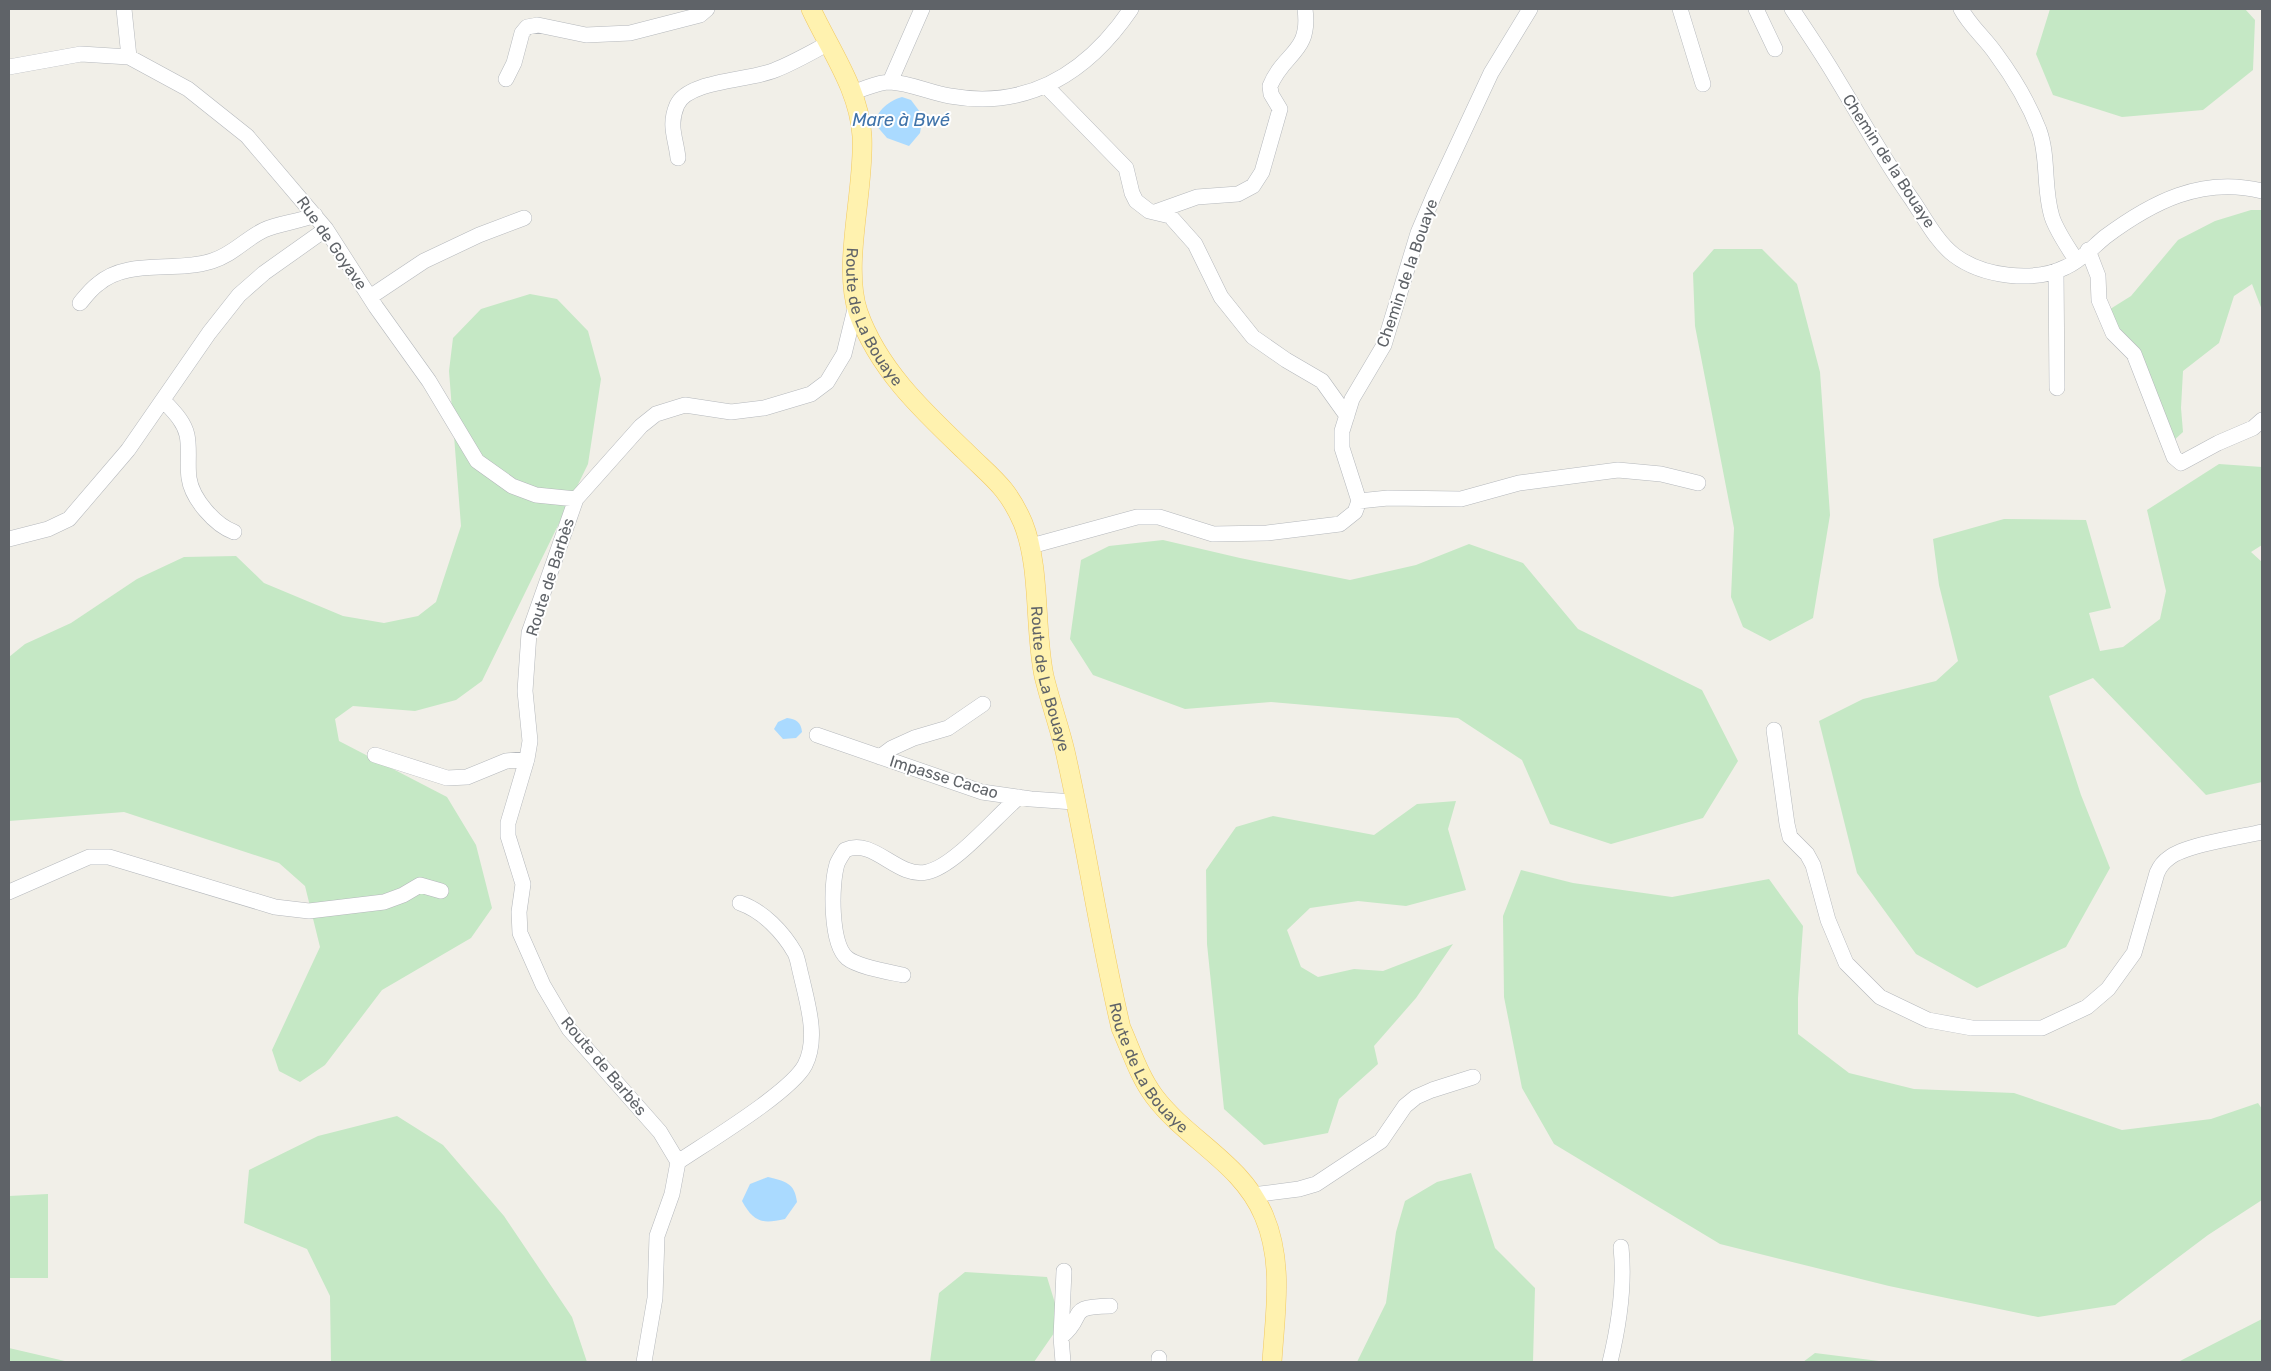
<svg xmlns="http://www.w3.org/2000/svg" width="2271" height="1371" font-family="Rubik,sans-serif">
	<rect width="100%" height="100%" fill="#f1efe8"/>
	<path fill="#c5e8c5" d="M 2050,9 L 2245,9 L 2255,20 L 2253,70 L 2203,110 L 2122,117 L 2053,95 L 2036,54 Z
		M 2251,210 L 2262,210 L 2262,310 L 2252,284 L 2234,296 L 2219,343 L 2183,371 L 2181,408 L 2183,432 L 2172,442 L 2107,311 L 2131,296 L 2178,240 L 2215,221 Z
		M 1714,249 L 1762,249 L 1797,284 L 1820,372 L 1830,515 L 1813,618 L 1770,641 L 1743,627 L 1731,597 L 1734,528 L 1695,326 L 1693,273 Z
		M 530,294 L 557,299 L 588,331 L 601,379 L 588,464 L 482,681 L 456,700 L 415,711 L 353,706 L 335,719 L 339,741 L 447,797 L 476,845 L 492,908 L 471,938 L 382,990 L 325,1065 L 300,1082 L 279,1071 L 272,1050 L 320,947 L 305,886 L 279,863 L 124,812 L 9,821 L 9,657 L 25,644 L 71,623 L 137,579 L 184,557 L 236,556 L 264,583 L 343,616 L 384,623 L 418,616 L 436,602 L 461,526 L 449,371 L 453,338 L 481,309 Z
		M 2219,464 L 2262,467 L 2262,545 L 2251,552 L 2262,562 L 2262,782 L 2206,795 L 2093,678 L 2049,696 L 2081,795 L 2110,868 L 2066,947 L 1977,988 L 1916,954 L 1857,873 L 1819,721 L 1863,699 L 1936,681 L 1958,661 L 1939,585 L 1933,539 L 2004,519 L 2086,520 L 2111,608 L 2089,613 L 2100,651 L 2123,647 L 2160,619 L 2166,591 L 2147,510 Z
		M 1163,540 L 1240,558 L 1350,580 L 1416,565 L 1469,544 L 1523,563 L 1578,629 L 1702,690 L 1738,761 L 1703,818 L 1611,844 L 1550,824 L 1522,760 L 1458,718 L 1271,702 L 1185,709 L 1093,675 L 1070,639 L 1081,560 L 1109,546 Z
		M 1456,801 L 1448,829 L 1466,890 L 1406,906 L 1358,901 L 1310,908 L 1287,930 L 1301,967 L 1318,977 L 1354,969 L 1383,971 L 1453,944 L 1416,998 L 1374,1046 L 1378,1064 L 1339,1099 L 1328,1133 L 1264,1145 L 1224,1109 L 1207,944 L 1206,870 L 1236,827 L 1273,816 L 1374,835 L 1417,804 Z
		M 1521,870 L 1573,883 L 1672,897 L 1769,879 L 1803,926 L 1798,998 L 1798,1034 L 1849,1073 L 1914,1089 L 2014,1093 L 2122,1130 L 2211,1119 L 2258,1103 L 2262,1109 L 2262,1200 L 2208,1235 L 2115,1305 L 2038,1317 L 1889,1286 L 1720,1244 L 1554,1144 L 1522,1088 L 1504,997 L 1503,916 Z
		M 397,1116 L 443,1145 L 504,1216 L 572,1317 L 587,1362 L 331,1362 L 330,1296 L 307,1249 L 244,1223 L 249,1170 L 318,1136 Z
		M 1471,1173 L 1495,1248 L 1535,1288 L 1533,1362 L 1357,1362 L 1386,1303 L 1396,1232 L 1405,1201 L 1437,1182 Z
		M 48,1194 L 48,1278 L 9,1278 L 9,1196 Z
		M 965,1272 L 1047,1277 L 1061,1323 L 1034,1362 L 930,1362 L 939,1293 Z
		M 2262,1319 L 2262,1362 L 2178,1362 Z
		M 9,1348 L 69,1362 L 72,1362 L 9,1362 Z
		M 1815,1353 L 1887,1362 L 1803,1362 Z"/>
	<path fill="#aadaff" d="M 902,97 L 911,100 L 923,116 L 920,133 L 909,146 L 887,138 L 875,124 C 876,111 890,100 902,97 Z
		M 787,718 C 796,719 801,722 802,732 L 796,738 L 783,739 L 774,729 L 778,722 Z
		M 768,1177 C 785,1181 795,1183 797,1202 L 785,1219 C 763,1224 754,1223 742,1201 L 750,1184 Z"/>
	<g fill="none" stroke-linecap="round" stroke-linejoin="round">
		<defs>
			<path id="minor" d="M 124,9 L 129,57
				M 1680,9 L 1703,84
				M 1756,9 L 1775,49
				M 1792,9 C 1807,32 1823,55 1837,79 C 1862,120 1885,162 1913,201 C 1925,219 1937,242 1954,255 C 1983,277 2034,283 2066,267 C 2080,261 2093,247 2105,237 C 2152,202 2202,176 2262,191
				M 1961,9 C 1970,26 1985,38 1996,54 C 2013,77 2029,104 2039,130 C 2049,158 2043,188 2052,217 C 2057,232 2068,247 2076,260
				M 9,67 L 81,54 L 129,57 L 188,89 L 247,136 L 326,229 L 376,307 L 429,381 L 477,461 L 512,486 L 536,495 L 576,499
				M 506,79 L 514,63 L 522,33 L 527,27 L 538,25 L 586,35 L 630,33 L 700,15 L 707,9
				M 890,82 L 922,9
				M 1047,87 L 1126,168 L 1132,193 L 1136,201 L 1149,211 L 1170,216 L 1195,244 L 1221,297 L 1253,337 L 1286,360 L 1322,381 L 1347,416
				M 853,92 C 865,89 878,82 890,82 C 910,83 931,93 950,96 C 1029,110 1088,72 1131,9
				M 678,158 C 676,138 668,126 677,105 C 688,80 750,81 775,70 C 793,63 810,53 827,44
				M 1155,212 L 1197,197 L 1238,194 L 1253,186 L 1262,172 L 1280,109 L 1271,94 L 1270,86 C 1284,52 1311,53 1305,9
				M 2088,250 L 2098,276 L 2099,300 L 2113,333 L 2134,354 L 2174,457 L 2181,463 L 2218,443 L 2253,428 L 2262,420
				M 2056,271 L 2057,388
				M 370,297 L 424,261 L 479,235 L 524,218
				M 80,303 C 85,297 91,289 98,284 C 128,258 174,273 212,261 C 234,254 245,239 264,230 C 279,223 299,222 315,215
				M 163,400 C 173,411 184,421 187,435 C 190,449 187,464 189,478 C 192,499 215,525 234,532
				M 1359,501 L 1388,498 L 1461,499 L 1519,483 L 1618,470 L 1661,474 L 1698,483
				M 9,539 L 48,529 L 69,519 L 128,450 L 209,333 L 239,295 L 264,273 L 326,229
				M 1031,546 L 1137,517 L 1159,517 L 1213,534 L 1267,533 L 1340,524 L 1355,512 L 1359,501 L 1342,448 L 1342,431 L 1352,399 L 1384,345 L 1418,233 L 1435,193 L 1491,73 L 1530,9
				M 1774,730 L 1787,824 L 1790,837 L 1807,854 L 1813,865 L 1828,920 L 1846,963 L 1880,997 L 1928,1020 L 1972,1028 L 2042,1028 L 2087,1007 L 2108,989 L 2134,953 L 2157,873 C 2160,866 2163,862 2169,858 C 2185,845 2240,837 2262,832
				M 817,735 L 982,792 L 1031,799 L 1074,802
				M 375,755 L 447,778 L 467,777 L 506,761 L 527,759
				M 880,757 L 892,748 L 914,738 L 948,728 L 983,704
				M 9,892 L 89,857 L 109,857 L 275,907 L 309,911 L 384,902 L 403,895 L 420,885 L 441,891
				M 903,975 C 889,972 858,967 847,958 C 830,943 831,884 837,864 C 839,859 842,855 845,850 C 874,837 897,879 927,872 C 955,866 995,817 1019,797
				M 678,1162 C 706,1143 791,1092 805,1065 C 819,1038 807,1002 801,975 C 799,968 798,959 795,953 C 783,932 763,911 740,903
				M 1252,1195 L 1299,1189 L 1316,1184 L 1381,1141 L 1405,1106 L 1416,1097 L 1432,1090 L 1473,1077
				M 1061,1337 C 1088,1315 1064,1307 1110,1306
				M 644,1362 L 655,1298 L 657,1236 L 672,1194 L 678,1162 L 660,1132 L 569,1029 L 543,985 L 520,933 L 519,912 L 523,884 L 508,836 L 508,823 L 527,759 L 530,741 L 525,691 L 529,633 L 576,499 L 641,426 L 656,414 L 685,405 L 731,412 L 764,408 L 811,394 L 827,382 L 844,354 L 856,305
				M 1063,1362 L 1061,1337 L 1064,1271
				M 1159,1362 L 1159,1358
				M 1610,1362 C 1619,1325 1625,1285 1621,1247"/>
			<g id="major">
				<path id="s1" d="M 811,9 C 830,50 859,89 862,136 C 865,189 842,264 858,312 C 878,369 923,411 965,451 C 992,478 1007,486 1023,523 C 1041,568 1034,627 1044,676 C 1050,701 1059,726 1065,751 C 1086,843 1099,936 1121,1028 C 1131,1050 1139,1076 1154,1096 C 1187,1140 1242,1163 1264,1216 C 1284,1263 1275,1313 1272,1362"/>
			</g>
		</defs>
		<use href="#minor" stroke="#b5b8bc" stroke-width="16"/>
		<use href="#major" stroke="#f2c960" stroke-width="20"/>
		<use href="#minor" stroke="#fff" stroke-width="15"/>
		<use href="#major" stroke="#fff2af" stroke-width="19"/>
	</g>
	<g text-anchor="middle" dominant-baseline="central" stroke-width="4" stroke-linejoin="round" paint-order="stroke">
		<g font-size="16" fill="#5f6368" stroke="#fff">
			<text transform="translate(1889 161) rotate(57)">Chemin de la Bouaye</text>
			<text transform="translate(332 243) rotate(55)">Rue de Goyave</text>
			<text transform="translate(1407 273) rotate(-71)">Chemin de la Bouaye</text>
			<text stroke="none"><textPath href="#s1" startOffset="324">Route de La Bouaye</textPath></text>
			<text transform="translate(550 577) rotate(-72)">Route de Barbès</text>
			<text stroke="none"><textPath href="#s1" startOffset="744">Route de La Bouaye</textPath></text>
			<text transform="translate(944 777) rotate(17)">Impasse Cacao</text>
			<text stroke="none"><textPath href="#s1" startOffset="1149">Route de La Bouaye</textPath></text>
			<text transform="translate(604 1066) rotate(50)">Route de Barbès</text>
		</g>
		<g font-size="18" font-style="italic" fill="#4174aa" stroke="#fff">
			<text x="901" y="120">Mare à Bwé</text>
		</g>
	</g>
	<rect width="2271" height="1371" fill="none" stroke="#5f6368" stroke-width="20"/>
</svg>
